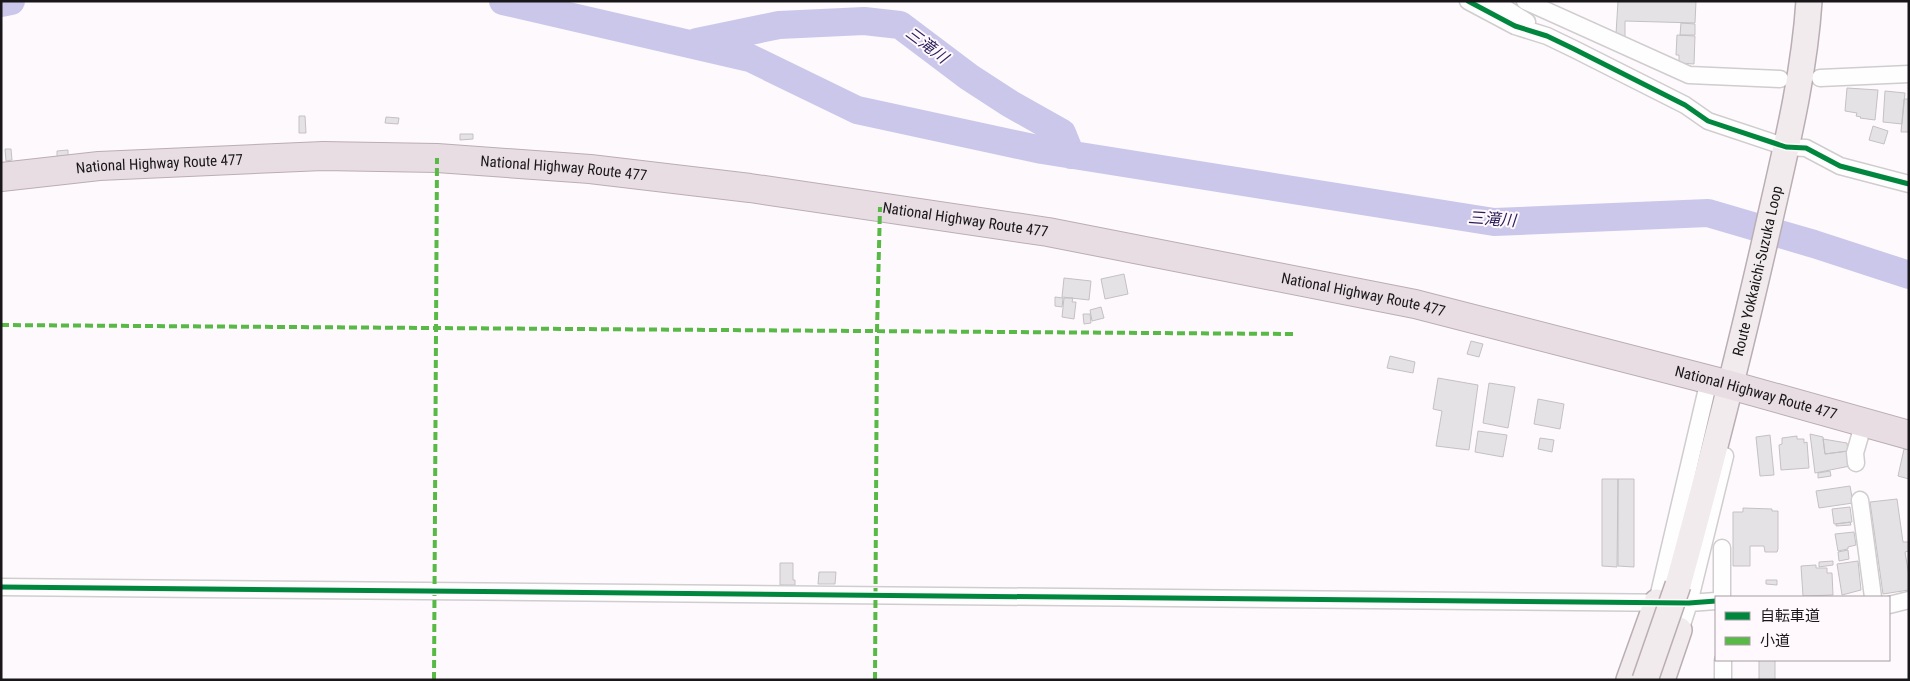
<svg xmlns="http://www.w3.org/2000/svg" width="1910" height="681" font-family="'Roboto Condensed','Noto Sans JP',sans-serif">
	<rect width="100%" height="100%" fill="#fef9fc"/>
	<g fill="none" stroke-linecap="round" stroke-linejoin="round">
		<path stroke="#cac7ea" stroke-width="28" d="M 503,1 L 750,58 L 857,110 L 1042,150 L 1494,222 L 1708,213 L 1814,244 L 1909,275
			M 1,3 L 11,1
			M 697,42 L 779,25 L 864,21 L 900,25 L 969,77 L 1009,103 L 1062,133 L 1071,155"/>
	</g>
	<path fill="#e5e2e5" stroke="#c4c1c4" d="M 1618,1 L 1696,1 L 1695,23 L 1625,21 L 1625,38 L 1616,34 Z
		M 1681,23 L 1695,24 L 1695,35 L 1680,35 Z
		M 1677,35 L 1695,36 L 1694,64 L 1679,63 L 1679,55 L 1676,55 Z
		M 1847,88 L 1878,90 L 1875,120 L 1860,118 L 1861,117 L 1856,116 L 1857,113 L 1845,111 Z
		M 1885,91 L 1905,93 L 1902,124 L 1883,122 Z
		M 1904,99 L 1909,99 L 1909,132 L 1901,132 Z
		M 299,116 L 305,116 L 306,133 L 299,133 Z
		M 386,117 L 399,118 L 398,124 L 385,123 Z
		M 1873,126 L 1888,131 L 1884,144 L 1869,140 Z
		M 460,134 L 473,134 L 473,139 L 460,140 Z
		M 5,149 L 11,149 L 12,160 L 6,161 Z
		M 68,150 L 68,156 L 57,157 L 57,151 Z
		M 1124,274 L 1128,294 L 1105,299 L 1101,279 Z
		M 1064,278 L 1091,281 L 1089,300 L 1062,297 Z
		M 1055,297 L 1063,298 L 1062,307 L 1055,306 Z
		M 1064,298 L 1073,298 L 1072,302 L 1076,302 L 1074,319 L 1062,317 Z
		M 1101,307 L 1104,318 L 1092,321 L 1090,310 Z
		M 1083,314 L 1090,314 L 1091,323 L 1084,324 Z
		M 1471,341 L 1483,344 L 1479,357 L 1467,354 Z
		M 1390,356 L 1415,362 L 1413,373 L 1387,368 Z
		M 1438,378 L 1478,385 L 1469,450 L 1436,446 L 1442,411 L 1433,409 Z
		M 1489,383 L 1515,387 L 1508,428 L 1483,423 Z
		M 1538,399 L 1564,404 L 1560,429 L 1534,424 Z
		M 1478,431 L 1507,435 L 1503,457 L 1475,452 Z
		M 1810,434 L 1823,437 L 1825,454 L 1848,451 L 1850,466 L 1815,473 Z
		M 1770,435 L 1774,475 L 1760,476 L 1756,437 Z
		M 1797,436 L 1797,439 L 1804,439 L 1804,443 L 1807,442 L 1809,468 L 1781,470 L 1779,445 L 1782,444 L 1782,438 Z
		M 1540,438 L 1554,440 L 1552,452 L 1538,449 Z
		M 1823,439 L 1847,443 L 1848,451 L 1825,454 Z
		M 1904,449 L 1909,450 L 1909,479 L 1898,476 Z
		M 1830,471 L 1831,476 L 1818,478 L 1818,473 Z
		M 1602,479 L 1618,479 L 1617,567 L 1602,566 Z
		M 1618,479 L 1634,479 L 1634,567 L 1618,566 Z
		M 1850,486 L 1853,503 L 1819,508 L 1816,491 Z
		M 1897,499 L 1903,542 L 1909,542 L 1909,551 L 1905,552 L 1909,576 L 1909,590 L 1883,594 L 1870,502 Z
		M 1850,507 L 1852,522 L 1834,524 L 1832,509 Z
		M 1743,508 L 1772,509 L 1772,511 L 1778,511 L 1778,549 L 1777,552 L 1765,552 L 1764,546 L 1750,546 L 1750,566 L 1733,566 L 1733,512 L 1743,512 Z
		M 1850,522 L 1851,525 L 1836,526 L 1836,524 Z
		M 1854,532 L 1856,545 L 1848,547 L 1848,549 L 1838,551 L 1835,534 Z
		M 1848,550 L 1849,559 L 1839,561 L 1838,552 Z
		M 1833,561 L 1833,565 L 1819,567 L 1819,562 Z
		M 1858,561 L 1861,590 L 1842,595 L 1837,564 Z
		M 780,563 L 793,563 L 793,580 L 795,580 L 795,585 L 780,585 Z
		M 1816,565 L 1816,568 L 1827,568 L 1827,573 L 1832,573 L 1833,595 L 1803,596 L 1801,566 Z
		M 819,572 L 836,572 L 835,584 L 818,584 Z
		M 1766,580 L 1777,580 L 1777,585 L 1766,584 Z
		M 1759,660 L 1775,660 L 1775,680 L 1779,680 L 1759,680 Z"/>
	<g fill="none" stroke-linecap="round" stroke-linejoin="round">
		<defs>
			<path id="street" d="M 1468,1 L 1515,26 L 1547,36 L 1574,49 L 1685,105 L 1708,121 L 1786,147 L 1806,148 L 1840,166 L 1909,184
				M 1494,1 L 1527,22
				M 1525,1 L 1689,75 L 1780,79
				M 1820,78 L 1909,74
				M 1856,463 L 1855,453 L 1864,422
				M 1860,500 L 1873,597
				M 1,587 L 1689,603 L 1716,601
				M 1722,597 L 1722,548
				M 1657,602 L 1709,380
				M 1889,605 L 1909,600
				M 1677,640 L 1689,603 L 1725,456
				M 1723,680 L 1723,660"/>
			<g id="primary">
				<path id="s1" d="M 1678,585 C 1710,468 1740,351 1767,232 C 1784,156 1804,79 1809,1"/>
				<path d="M 1629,680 L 1657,602"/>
				<path d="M 1662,680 L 1679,630"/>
			</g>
			<g id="highway">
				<path id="s2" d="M 1,177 L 99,166 L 323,156 L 437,158 L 590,169 L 750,188 L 1048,232 L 1415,304 L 1730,385 L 1909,435"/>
			</g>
		</defs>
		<use href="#street" stroke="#d0cdcf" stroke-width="19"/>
		<use href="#primary" stroke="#baadb3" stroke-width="28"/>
		<use href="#highway" stroke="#baadb3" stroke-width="30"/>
		<use href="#street" stroke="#fffeff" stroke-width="16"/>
		<use href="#primary" stroke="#f1ebed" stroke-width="25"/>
		<use href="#highway" stroke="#e8dde2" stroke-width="28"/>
		<defs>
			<path id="primary-bridge" d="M 1645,680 L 1678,585"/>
		</defs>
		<use href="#primary-bridge" stroke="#baadb3" stroke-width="28" stroke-linecap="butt"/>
		<use href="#primary-bridge" stroke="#f1ebed" stroke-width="25"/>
		<path stroke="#58b947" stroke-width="4" stroke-dasharray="8 4" stroke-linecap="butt" d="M 1,325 L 1296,334
			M 434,680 L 437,158
			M 875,680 L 877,330 L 880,207"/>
		<defs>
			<path id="cycleway" d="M 1468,1 L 1515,26 L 1547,36 L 1574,49 L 1685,105 L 1708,121 L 1786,147 L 1806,148 L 1840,166 L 1909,184
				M 1,587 L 1689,603 L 1716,601"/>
		</defs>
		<use href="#cycleway" stroke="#fff8fd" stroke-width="8"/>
		<use href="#cycleway" stroke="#00873e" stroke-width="5"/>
	</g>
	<g text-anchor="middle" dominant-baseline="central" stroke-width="4" stroke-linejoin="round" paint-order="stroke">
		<g font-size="15" fill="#191719" stroke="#fff8fd">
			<text stroke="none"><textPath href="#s2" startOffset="159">National Highway Route 477</textPath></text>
			<text stroke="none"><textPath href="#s2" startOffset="564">National Highway Route 477</textPath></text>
			<text stroke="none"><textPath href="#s2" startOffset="969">National Highway Route 477</textPath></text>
			<text stroke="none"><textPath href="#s1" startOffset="324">Route Yokkaichi-Suzuka Loop</textPath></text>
			<text stroke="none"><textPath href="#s2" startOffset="1374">National Highway Route 477</textPath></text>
			<text stroke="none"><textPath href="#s2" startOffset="1779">National Highway Route 477</textPath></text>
		</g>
		<g font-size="16" font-style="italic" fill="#291e58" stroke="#fff8fd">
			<text transform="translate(927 45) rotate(37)">三滝川</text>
			<text transform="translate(1492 219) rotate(4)">三滝川</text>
		</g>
	</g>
	<rect width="1910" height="681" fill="none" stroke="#191719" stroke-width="5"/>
	<rect x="1715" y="596" width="175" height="65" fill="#fff8fd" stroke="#a39ea2"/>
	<rect x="1725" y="612" width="25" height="8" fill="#00873e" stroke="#a39ea2"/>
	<text x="1760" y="621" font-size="15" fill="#191719">自転車道</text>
	<rect x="1725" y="637" width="25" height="8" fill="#58b947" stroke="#a39ea2"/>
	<text x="1760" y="646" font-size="15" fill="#191719">小道</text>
</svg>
